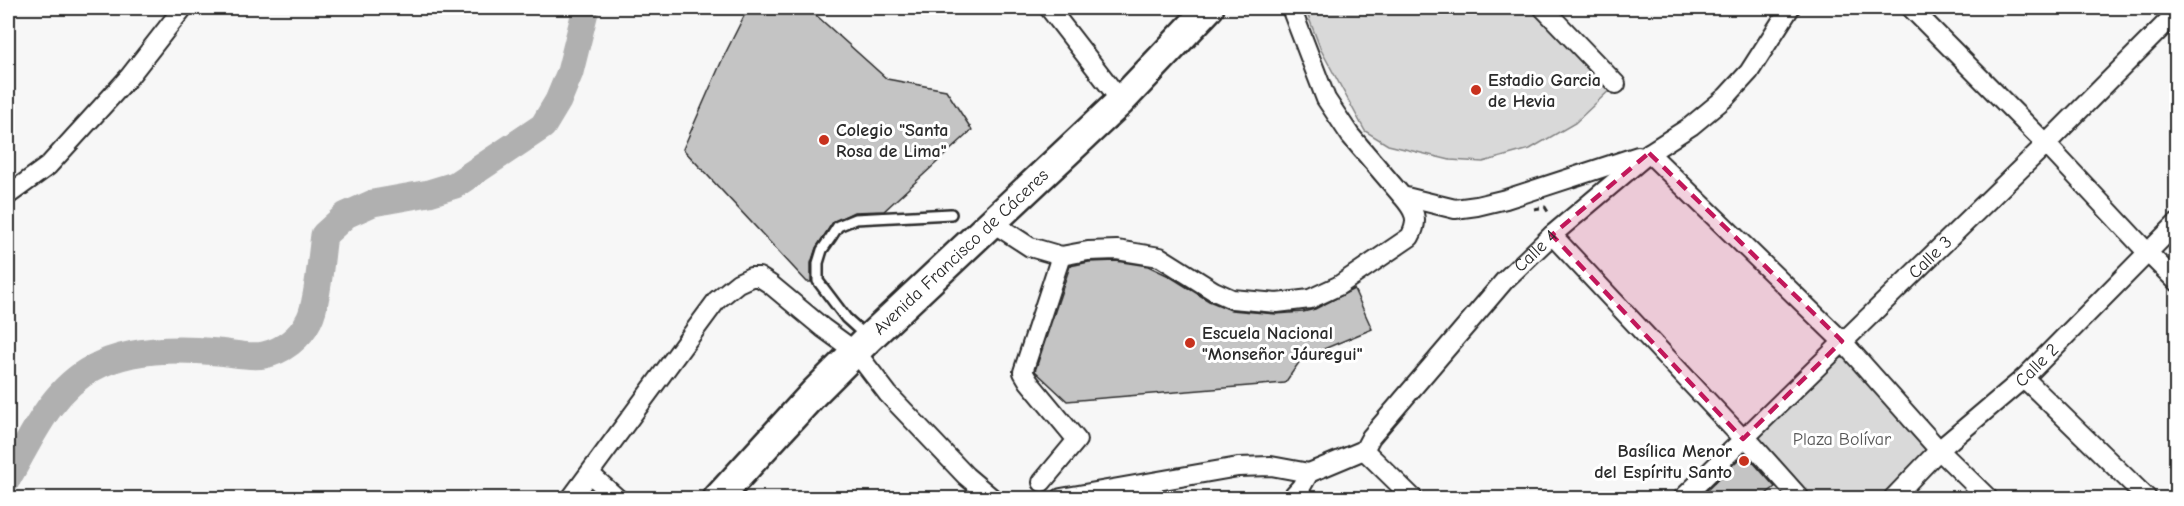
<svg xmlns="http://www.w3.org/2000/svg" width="2184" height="506" font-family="'Comic Neue',sans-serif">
	<rect width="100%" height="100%" fill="#f7f7f7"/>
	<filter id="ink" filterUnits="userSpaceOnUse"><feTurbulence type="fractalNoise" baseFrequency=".0167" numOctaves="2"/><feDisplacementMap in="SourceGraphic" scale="12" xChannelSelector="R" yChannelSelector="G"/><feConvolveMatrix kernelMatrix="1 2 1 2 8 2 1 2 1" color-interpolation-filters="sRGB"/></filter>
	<g filter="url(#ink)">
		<path fill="#d9d9d9" stroke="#828282" stroke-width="1.5" d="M 1305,8 L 1543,8 L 1616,84 L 1575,123 L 1530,149 L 1483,162 L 1450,160 L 1388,145 L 1365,131 L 1321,50 Z
			M 1838,357 L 1854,361 L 1929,445 L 1928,456 L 1886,498 L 1800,498 L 1750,442 Z"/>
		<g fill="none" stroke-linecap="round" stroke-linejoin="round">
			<path stroke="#b0b0b0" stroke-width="27" d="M 8,478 C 31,439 50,391 93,368 C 129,348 178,348 218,352 C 232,353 250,358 264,355 C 283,351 300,338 309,320 C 318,303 321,255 324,235 L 346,215 L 373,203 L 429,193 L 455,185 L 543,126 L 558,101 L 570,72 L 586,8"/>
		</g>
		<path fill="#c4c4c4" stroke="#2b2b2b" stroke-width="1.5" d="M 748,8 L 808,8 L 887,79 L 946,90 L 972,130 L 884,211 L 854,212 L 833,222 L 816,248 L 811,263 L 811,282 L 807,282 L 683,149 L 723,58 Z
			M 1116,261 L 1148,266 L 1169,276 L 1209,301 L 1231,310 L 1276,314 L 1303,312 L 1315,309 L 1354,289 L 1372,329 L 1302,358 L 1285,383 L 1067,401 L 1035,371 L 1070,266 L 1089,262 Z
			M 1745,453 L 1775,487 L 1761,498 L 1699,498 Z"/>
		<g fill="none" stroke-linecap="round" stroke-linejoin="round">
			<defs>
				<path id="lane" d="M 867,337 L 846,318 L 818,281 L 818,263 L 822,250 L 831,237 L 838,226 L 855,219 L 951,214"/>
				<g id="street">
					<path d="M 1049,8 L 1121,101"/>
					<path d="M 1291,8 L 1326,99 L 1350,135 L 1402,196 L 1455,209 L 1477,206 L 1506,199 L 1638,156"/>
					<path d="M 1543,8 L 1616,84"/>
					<path d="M 1911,8 L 2046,144 L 2148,253 L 2176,281"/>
					<path d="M 1649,153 L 1842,341 L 1939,450 L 1988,498"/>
					<path d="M 8,195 L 48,166 L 129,77 L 183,8"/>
					<path d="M 993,223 L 1030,247 L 1061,256 L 1088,251 L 1117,250 L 1160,257 L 1214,291 L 1232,299 L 1277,303 L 1310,299 L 1338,286 L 1410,237 C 1420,219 1414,210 1402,196"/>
					<path d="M 1552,235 L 1743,439 L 1750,442 L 1800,498"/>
					<path d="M 2024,378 L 2147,498"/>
					<path d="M 1364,450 L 1413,498"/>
					<path d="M 590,474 L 617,498"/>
					<path d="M 1042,482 L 1077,440 L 1029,382 L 1023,372 L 1061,256"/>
					<path d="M 571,498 L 717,300 L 738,283 L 751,277 L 759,277 L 770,284 L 823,328 L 856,352 L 888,394 L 966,476 L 992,498"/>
					<path d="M 1061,498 L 1238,467 L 1271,466 L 1309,473"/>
					<path id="s1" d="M 1291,498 L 1301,487 L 1309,473 L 1364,450 L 1371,437 L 1505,280 L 1552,235 L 1649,153 L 1691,126 L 1726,97 L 1749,72 L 1790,8"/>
					<path id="s2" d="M 1683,498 L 2046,144 L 2176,13"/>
					<path id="s3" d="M 1893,498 L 1939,450 L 2024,378 L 2176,224"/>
				</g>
				<g id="primary">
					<path id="s4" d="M 718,498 L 814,393 L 868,339 L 1121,101 L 1209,8"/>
				</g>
			</defs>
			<use href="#lane" stroke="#2b2b2b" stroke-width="14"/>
			<use href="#street" stroke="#2b2b2b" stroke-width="22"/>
			<use href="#primary" stroke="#2b2b2b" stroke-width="33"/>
			<path stroke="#2b2b2b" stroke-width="3" stroke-dasharray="6 4.5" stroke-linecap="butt" d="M 1534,209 L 1545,207 L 1550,215"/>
			<use href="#lane" stroke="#fff" stroke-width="9"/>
			<use href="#street" stroke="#fff" stroke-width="18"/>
			<use href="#primary" stroke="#fff" stroke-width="28"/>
		</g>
	</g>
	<path fill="#c2185b" fill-opacity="0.2" stroke="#c2185b" stroke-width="4.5" stroke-dasharray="12 8" stroke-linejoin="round" d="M 1649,153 L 1842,341 L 1743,439 L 1552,235 Z"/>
	<g fill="#c8321e" stroke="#fff" stroke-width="2">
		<circle cx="1476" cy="90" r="6"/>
		<circle cx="824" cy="140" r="6"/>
		<circle cx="1190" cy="343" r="6"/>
		<circle cx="1744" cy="461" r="6"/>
	</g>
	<g text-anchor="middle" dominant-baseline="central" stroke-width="6" stroke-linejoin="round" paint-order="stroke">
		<g font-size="18" font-weight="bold" fill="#2b2b2b" stroke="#fff" text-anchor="start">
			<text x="1488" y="80">Estadio Garcia<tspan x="1488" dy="21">de Hevia</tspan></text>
			<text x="836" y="130">Colegio "Santa<tspan x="836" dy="21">Rosa de Lima"</tspan></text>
			<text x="1202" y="333">Escuela Nacional<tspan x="1202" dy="21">"Monseñor Jáuregui"</tspan></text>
			<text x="1732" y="451" text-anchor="end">Basílica Menor<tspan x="1732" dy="21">del Espíritu Santo</tspan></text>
		</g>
		<g font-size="18" fill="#2b2b2b" stroke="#fff">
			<text stroke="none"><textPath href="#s4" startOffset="346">Avenida Francisco de Cáceres</textPath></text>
			<text stroke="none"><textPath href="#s1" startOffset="354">Calle 4</textPath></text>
			<text stroke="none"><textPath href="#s2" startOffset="345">Calle 3</textPath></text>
			<text stroke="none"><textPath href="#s3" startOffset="196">Calle 2</textPath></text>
		</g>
		<g font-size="18" fill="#565656" stroke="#fff">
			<text x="1842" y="439">Plaza Bolívar</text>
		</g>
	</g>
	<rect width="2184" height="506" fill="none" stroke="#fff" stroke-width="30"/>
	<rect x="15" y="15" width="2154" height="476" fill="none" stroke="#2b2b2b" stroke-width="2" filter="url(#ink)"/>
</svg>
